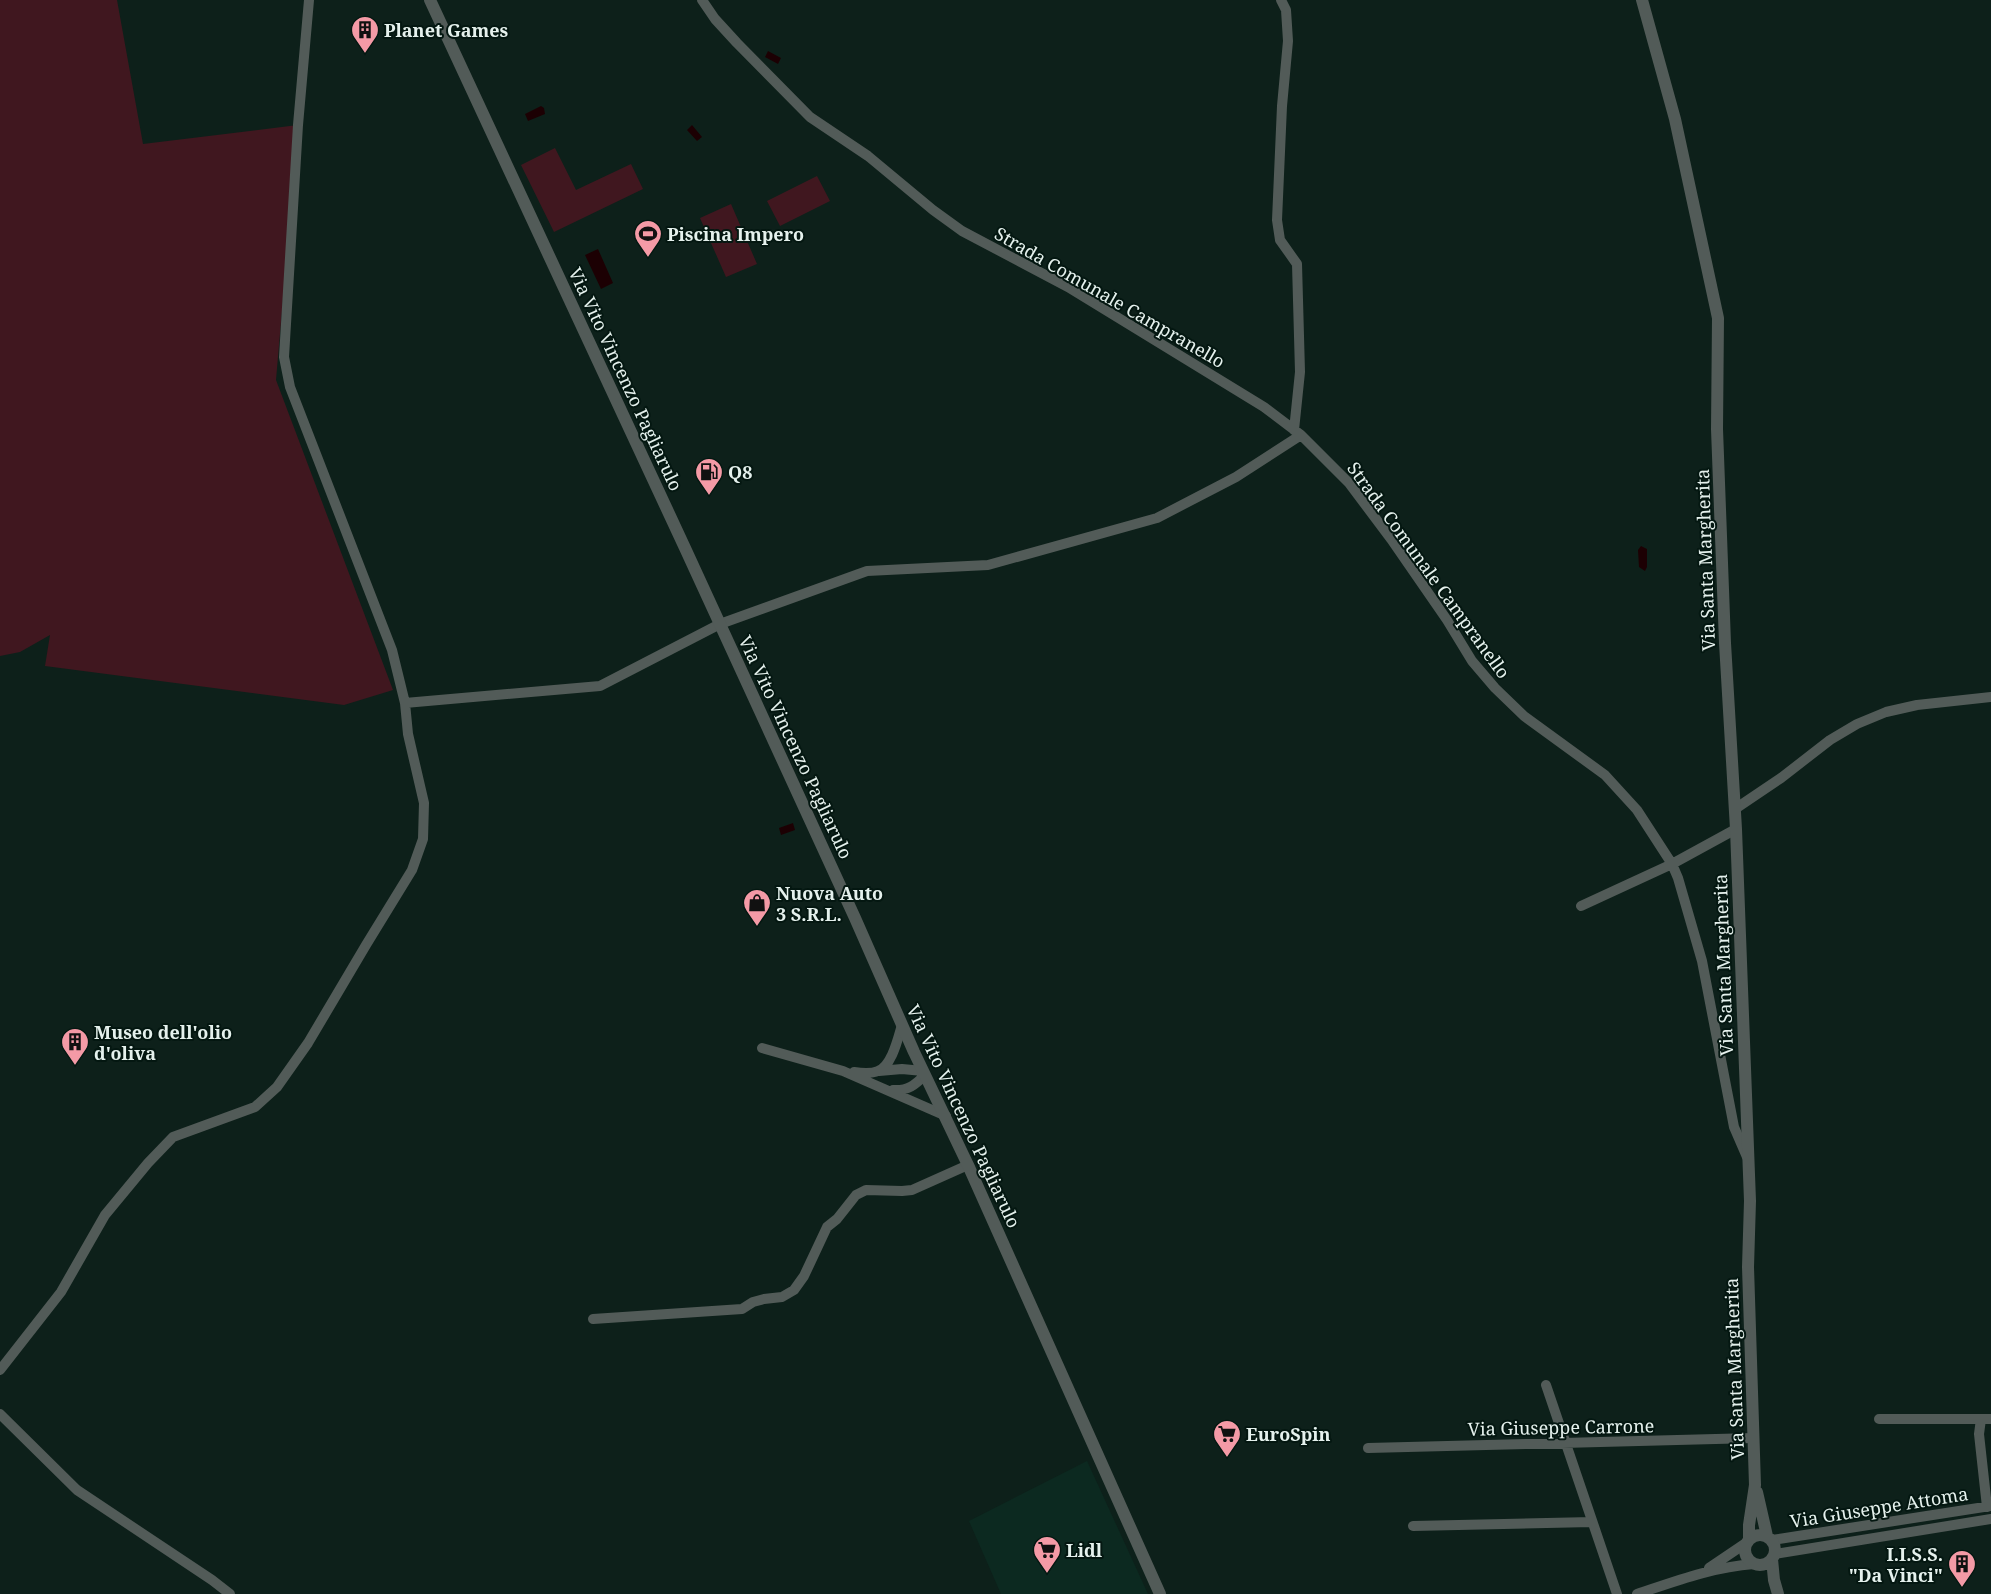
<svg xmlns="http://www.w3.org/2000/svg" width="1991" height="1594" font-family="'Noto Serif',serif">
	<rect width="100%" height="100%" fill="#0d201a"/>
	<path fill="#0c2920" d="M 1087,1461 L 1148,1594 L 1001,1594 L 969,1521 Z"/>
	<path fill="#40171f" d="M 0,0 L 117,0 L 143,144 L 298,125 L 276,380 L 393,690 L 344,705 L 45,666 L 50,635 L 20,652 L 0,656 Z
		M 555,148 L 576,190 L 631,164 L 643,189 L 554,232 L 521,165 Z
		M 817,176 L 830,201 L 780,226 L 767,201 Z
		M 731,204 L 757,264 L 726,277 L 700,218 Z"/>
	<path fill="#1c0003" d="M 768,51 L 781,58 L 778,64 L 765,57 Z
		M 541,106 L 544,108 L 545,114 L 528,121 L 525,114 Z
		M 692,125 L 702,137 L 697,141 L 687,130 Z
		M 598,249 L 613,283 L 601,289 L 585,255 Z
		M 1641,546 L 1647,549 L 1647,567 L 1645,571 L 1639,567 L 1638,550 Z
		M 793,823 L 795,830 L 781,835 L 779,828 Z"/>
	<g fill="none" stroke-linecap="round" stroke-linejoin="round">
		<path stroke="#525b58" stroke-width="10" d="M 702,0 L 715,19 L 737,43 L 810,117 L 868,156 L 933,210 L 962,231 L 1068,287 L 1264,407 L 1301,435 L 1349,483 L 1391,539 L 1447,620 L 1472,661 L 1495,688 L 1524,716 L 1605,775 L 1637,810 L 1672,864 L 1678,878 L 1702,961 L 1734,1127 L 1747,1157
			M 1281,0 L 1286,10 L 1288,41 L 1282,106 L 1277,220 L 1280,240 L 1297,264 L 1300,372 L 1294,430
			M 405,703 L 600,686 L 720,624 L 867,571 L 988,565 L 1157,518 L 1236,477 L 1301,435
			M 1735,809 L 1781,778 L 1830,740 L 1857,724 L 1886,712 L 1917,705 L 1991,697
			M 1581,906 L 1672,864 L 1736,829
			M 762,1048 L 843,1071 L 946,1116
			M 879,1071 L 902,1069 L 923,1071
			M 854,1072 C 861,1073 871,1074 878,1071 C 892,1066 898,1038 902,1025
			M 893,1090 C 908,1091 915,1085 925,1075
			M 593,1319 L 742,1309 L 753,1302 L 764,1299 L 782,1297 L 794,1290 L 804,1276 L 827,1227 L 837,1219 L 856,1195 L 866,1190 L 902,1191 L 912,1190 L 968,1165
			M 0,1370 L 61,1292 L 105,1215 L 148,1163 L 173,1137 L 255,1107 L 277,1087 L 308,1043 L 366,945 L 412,870 L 423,839 L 424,803 L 408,734 L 405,703 L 392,650 L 290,387 L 284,357 L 298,125 L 309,0
			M 1546,1385 L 1617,1594
			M 0,1414 L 77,1490 L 212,1580 L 230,1594
			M 1879,1419 L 1991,1419
			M 1981,1419 L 1979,1434 L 1987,1507
			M 1368,1448 L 1754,1438
			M 1413,1526 L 1592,1522
			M 1772,1540 L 1991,1506
			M 1775,1554 L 1991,1519
			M 1709,1568 L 1746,1543
			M 1637,1594 C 1676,1581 1713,1567 1754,1564"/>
		<path stroke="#525b58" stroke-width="12" d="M 430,0 L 685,548 L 855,918 L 914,1052 L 968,1165 L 1160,1594
			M 1642,0 L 1675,119 L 1718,318 L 1717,429 L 1725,643 L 1736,829 L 1750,1201 L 1748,1267 L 1755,1485 L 1749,1525 L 1749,1539
			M 1757,1492 L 1767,1536
			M1745 1550a15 15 0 1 1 30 0a15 15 0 1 1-30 0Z
			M 1772,1559 L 1774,1580 L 1778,1594"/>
	</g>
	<defs>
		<symbol id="building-pin" viewBox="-11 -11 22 30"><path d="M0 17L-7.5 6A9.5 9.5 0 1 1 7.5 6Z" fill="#f49aa6" stroke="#041711"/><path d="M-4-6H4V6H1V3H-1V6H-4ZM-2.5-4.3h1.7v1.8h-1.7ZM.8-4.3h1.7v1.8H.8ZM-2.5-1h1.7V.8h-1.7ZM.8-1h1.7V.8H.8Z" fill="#111"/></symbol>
		<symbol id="stadium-pin" viewBox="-11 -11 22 30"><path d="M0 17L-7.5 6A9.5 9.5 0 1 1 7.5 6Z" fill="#f49aa6" stroke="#041711"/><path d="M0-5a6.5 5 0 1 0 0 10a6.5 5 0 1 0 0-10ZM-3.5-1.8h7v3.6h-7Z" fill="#111"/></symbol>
		<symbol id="fuel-pin" viewBox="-11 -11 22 30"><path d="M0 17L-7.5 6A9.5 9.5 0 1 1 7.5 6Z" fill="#f49aa6" stroke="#041711"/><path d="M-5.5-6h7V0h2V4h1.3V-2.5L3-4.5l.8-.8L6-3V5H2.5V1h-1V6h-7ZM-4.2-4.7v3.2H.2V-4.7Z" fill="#111"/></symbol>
		<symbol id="shop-pin" viewBox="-11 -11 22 30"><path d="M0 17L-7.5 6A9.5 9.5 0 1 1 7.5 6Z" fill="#f49aa6" stroke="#041711"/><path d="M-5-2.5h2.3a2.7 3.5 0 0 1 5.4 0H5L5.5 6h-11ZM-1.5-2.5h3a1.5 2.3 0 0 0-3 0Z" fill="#111"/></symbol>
		<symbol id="supermarket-pin" viewBox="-11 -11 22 30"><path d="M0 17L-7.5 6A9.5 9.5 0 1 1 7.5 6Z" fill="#f49aa6" stroke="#041711"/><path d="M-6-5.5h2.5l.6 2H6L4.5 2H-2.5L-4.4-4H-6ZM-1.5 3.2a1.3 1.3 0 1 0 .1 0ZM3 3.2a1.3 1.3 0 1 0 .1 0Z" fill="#111"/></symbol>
	</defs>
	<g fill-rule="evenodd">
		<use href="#building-pin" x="349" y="14" width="32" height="43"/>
		<use href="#stadium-pin" x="632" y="218" width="32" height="43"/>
		<use href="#fuel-pin" x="693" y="456" width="32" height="43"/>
		<use href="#shop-pin" x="741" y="887" width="32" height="43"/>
		<use href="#building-pin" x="59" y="1026" width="32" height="43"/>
		<use href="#supermarket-pin" x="1211" y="1418" width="32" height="43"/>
		<use href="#supermarket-pin" x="1031" y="1534" width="32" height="43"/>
		<use href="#building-pin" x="1946" y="1548" width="32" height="43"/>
	</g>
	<g text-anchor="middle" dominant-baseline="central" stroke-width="4" stroke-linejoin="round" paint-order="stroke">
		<g font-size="18" font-weight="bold" fill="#e5f1ed" stroke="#041711" text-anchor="start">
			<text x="384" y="30">Planet Games</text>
			<text x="667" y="234">Piscina Impero</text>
			<text x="728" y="472">Q8</text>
			<text x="776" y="893">Nuova Auto<tspan x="776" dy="21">3 S.R.L.</tspan></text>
			<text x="94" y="1032">Museo dell'olio<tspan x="94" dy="21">d'oliva</tspan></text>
			<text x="1246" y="1434">EuroSpin</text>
			<text x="1066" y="1550">Lidl</text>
			<text x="1943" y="1554" text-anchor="end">I.I.S.S.<tspan x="1943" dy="21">"Da Vinci"</tspan></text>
		</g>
		<g font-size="18" fill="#e5f1ed" stroke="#041711">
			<text transform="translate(1110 297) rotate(30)">Strada Comunale Campranello</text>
			<text transform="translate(626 379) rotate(65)">Via Vito Vincenzo Pagliarulo</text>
			<text transform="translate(1705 560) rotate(-92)">Via Santa Margherita</text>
			<text transform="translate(1429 570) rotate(54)">Strada Comunale Campranello</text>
			<text transform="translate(796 747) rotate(65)">Via Vito Vincenzo Pagliarulo</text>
			<text transform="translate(1723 965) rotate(-92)">Via Santa Margherita</text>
			<text transform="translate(964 1116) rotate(65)">Via Vito Vincenzo Pagliarulo</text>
			<text transform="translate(1734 1369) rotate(-92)">Via Santa Margherita</text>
			<text transform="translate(1561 1427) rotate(-1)">Via Giuseppe Carrone</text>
			<text transform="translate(1879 1507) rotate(-9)">Via Giuseppe Attoma</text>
		</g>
	</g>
</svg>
